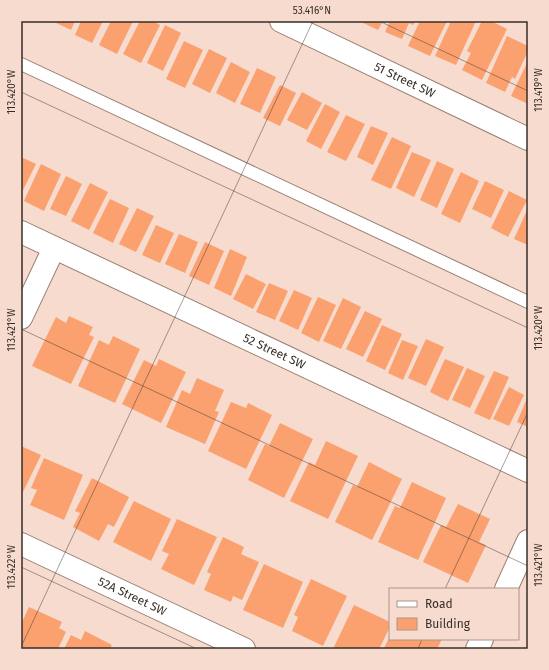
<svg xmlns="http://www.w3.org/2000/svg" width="549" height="670" font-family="'Fira Sans',sans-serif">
	<rect width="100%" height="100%" fill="#f6dbce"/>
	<path fill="#fba170" d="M 52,21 L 75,21 L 71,30 Z
		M 81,21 L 103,21 L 92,43 L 75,35 Z
		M 111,21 L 133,21 L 117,54 L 99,45 Z
		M 140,21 L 153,21 L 160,25 L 141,63 L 123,54 Z
		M 359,21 L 383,21 L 378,30 Z
		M 390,21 L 415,21 L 413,25 L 409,23 L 402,39 L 385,32 Z
		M 420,21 L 447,21 L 430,56 L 408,46 Z
		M 451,21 L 476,21 L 456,65 L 435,56 Z
		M 482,21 L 491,21 L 507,29 L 482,80 L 462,70 L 471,53 L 467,51 Z
		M 165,25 L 181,33 L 163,71 L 147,63 Z
		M 507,36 L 528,46 L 528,51 L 515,79 L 512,77 L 505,92 L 486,83 Z
		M 184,41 L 203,50 L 185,88 L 166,79 Z
		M 209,49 L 227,58 L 210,93 L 192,84 Z
		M 528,61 L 528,104 L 511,96 Z
		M 231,62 L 250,72 L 235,103 L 216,93 Z
		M 257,68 L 276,77 L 260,113 L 240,104 Z
		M 280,85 L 296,93 L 280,126 L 263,118 Z
		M 302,92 L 322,103 L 307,130 L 287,120 Z
		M 325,104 L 340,112 L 321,149 L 306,141 Z
		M 346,115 L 365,124 L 346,161 L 327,152 Z
		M 371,126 L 388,133 L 373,165 L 357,157 Z
		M 392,137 L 411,146 L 391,189 L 371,180 Z
		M 412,152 L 431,160 L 414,197 L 396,188 Z
		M 21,157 L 36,164 L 21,194 Z
		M 437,161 L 454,169 L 437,208 L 420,200 Z
		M 41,164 L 61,174 L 44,211 L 24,201 Z
		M 461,172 L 479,181 L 460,223 L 441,214 Z
		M 66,176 L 82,184 L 66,216 L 50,209 Z
		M 485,181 L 504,190 L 491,218 L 472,209 Z
		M 90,183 L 108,192 L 89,230 L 71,221 Z
		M 509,191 L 527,200 L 508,237 L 491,228 Z
		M 110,199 L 129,208 L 113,243 L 93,233 Z
		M 137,208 L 154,216 L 136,252 L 119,244 Z
		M 528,208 L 528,245 L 514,239 Z
		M 156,225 L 174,233 L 160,263 L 142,255 Z
		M 179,234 L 198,242 L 185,273 L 165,264 Z
		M 205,242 L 224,251 L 209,285 L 189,276 Z
		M 230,249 L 247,257 L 231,296 L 214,288 Z
		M 246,274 L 266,284 L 253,309 L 233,299 Z
		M 269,283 L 288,291 L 275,320 L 256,312 Z
		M 294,290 L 312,298 L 298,330 L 279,321 Z
		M 318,297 L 336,305 L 319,342 L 301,333 Z
		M 343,298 L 361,307 L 341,349 L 323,341 Z
		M 365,311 L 382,319 L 363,357 L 346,349 Z
		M 69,316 L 93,327 L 89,335 L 94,337 L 71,384 L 32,366 L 56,317 L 66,323 Z
		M 382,325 L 402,334 L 385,370 L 366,361 Z
		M 113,336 L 140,349 L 115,403 L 78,386 L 99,340 L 109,345 Z
		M 426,339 L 444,347 L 426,386 L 408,378 Z
		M 402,340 L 418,346 L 403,380 L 388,373 Z
		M 159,359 L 186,372 L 161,423 L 122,404 L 144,360 L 156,366 Z
		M 445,359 L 464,367 L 448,401 L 430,392 Z
		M 467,368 L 485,376 L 470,408 L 452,400 Z
		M 494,371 L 509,377 L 490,420 L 474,413 Z
		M 197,378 L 224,390 L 215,411 L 219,412 L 205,444 L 166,427 L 182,390 L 190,394 Z
		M 509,387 L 524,395 L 509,426 L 493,419 Z
		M 528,396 L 528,427 L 517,422 Z
		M 231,402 L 246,408 L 248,403 L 272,415 L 246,469 L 208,451 Z
		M 280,423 L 313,439 L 284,498 L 248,480 L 265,444 L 269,446 Z
		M 326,441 L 358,456 L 328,519 L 290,501 L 309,462 L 315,465 Z
		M 21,446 L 41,455 L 21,496 Z
		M 44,458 L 83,475 L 64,520 L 30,505 L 37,490 L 31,488 Z
		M 369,462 L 402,479 L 372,540 L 335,522 L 353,485 L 357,487 Z
		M 92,478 L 129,497 L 114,527 L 108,524 L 99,541 L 73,527 L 80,513 L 75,511 Z
		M 412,482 L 446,498 L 418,560 L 378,542 L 395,506 L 400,508 Z
		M 134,501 L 171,519 L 151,561 L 113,542 Z
		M 458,504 L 490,519 L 479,542 L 486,545 L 468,583 L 423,562 L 441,525 L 446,527 Z
		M 177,519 L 217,537 L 194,585 L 161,569 L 169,554 L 162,551 Z
		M 223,537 L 244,547 L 241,554 L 259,562 L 242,600 L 233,596 L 231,602 L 204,590 L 211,574 L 207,572 Z
		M 264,564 L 303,582 L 283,628 L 243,610 Z
		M 311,579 L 347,596 L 323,646 L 292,631 L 298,617 L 294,615 Z
		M 354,605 L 390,622 L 390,627 L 379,649 L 338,649 L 334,647 Z
		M 29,607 L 62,622 L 59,628 L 66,632 L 58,649 L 21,649 L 21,624 Z
		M 85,631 L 112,645 L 110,649 L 64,649 L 71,635 L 81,640 Z
		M 390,636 L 390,639 L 442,639 L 437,649 L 387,649 L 384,648 Z"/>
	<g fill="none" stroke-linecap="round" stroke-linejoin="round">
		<defs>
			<path id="lane" d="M 21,64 L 528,302"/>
			<g id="street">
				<path id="s1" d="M 281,21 L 528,139"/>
				<path id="s2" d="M 21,232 L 528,471"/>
				<path d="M 21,318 L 54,248"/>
				<path id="s3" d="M 21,544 L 244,649"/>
				<path d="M 506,589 L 528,541"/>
				<path d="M 477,649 L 482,639"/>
			</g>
		</defs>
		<use href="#lane" stroke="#967e71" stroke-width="14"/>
		<use href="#street" stroke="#967e71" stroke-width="24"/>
		<use href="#lane" stroke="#fff" stroke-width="12"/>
		<use href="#street" stroke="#fff" stroke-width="22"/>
	</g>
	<path fill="none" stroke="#382e28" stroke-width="1" stroke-opacity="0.45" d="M 379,21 L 528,91M 21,92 L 528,328M 21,329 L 528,566M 21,567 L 197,649M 445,589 L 528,412M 21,647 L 313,21M 418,649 L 422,639"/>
	<g text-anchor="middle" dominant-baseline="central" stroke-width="3.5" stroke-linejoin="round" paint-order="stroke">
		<g font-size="12" fill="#382e28" stroke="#f6dbce">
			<text stroke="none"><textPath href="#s1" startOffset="137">51 Street SW</textPath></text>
			<text stroke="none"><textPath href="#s2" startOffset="280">52 Street SW</textPath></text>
			<text stroke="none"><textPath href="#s3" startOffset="123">52A Street SW</textPath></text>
		</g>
	</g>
	<rect width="549" height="670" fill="none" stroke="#f6dbce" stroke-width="44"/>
	<rect x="389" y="588" width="130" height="52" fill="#f6dbce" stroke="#aa968c"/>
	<rect x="397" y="601" width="20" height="6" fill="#ffffff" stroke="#aa968c"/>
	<text x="425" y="608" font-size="12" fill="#382e28">Road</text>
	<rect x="397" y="618" width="20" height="12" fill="#fba170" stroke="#aa968c"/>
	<text x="425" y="628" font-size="12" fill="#382e28">Building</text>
	<rect x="22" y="22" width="505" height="626" fill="none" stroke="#382e28" stroke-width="1.5"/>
	<g font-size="10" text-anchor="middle" fill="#382e28">
		<text x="312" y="14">53.416°N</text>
		<text transform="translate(538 90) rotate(-90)" y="4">113.419°W</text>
		<text transform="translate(11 92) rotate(-90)" y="4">113.420°W</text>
		<text transform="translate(538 328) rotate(-90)" y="4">113.420°W</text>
		<text transform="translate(11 330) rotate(-90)" y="4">113.421°W</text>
		<text transform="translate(538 565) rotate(-90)" y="4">113.421°W</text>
		<text transform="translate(11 567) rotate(-90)" y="4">113.422°W</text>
	</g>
</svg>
